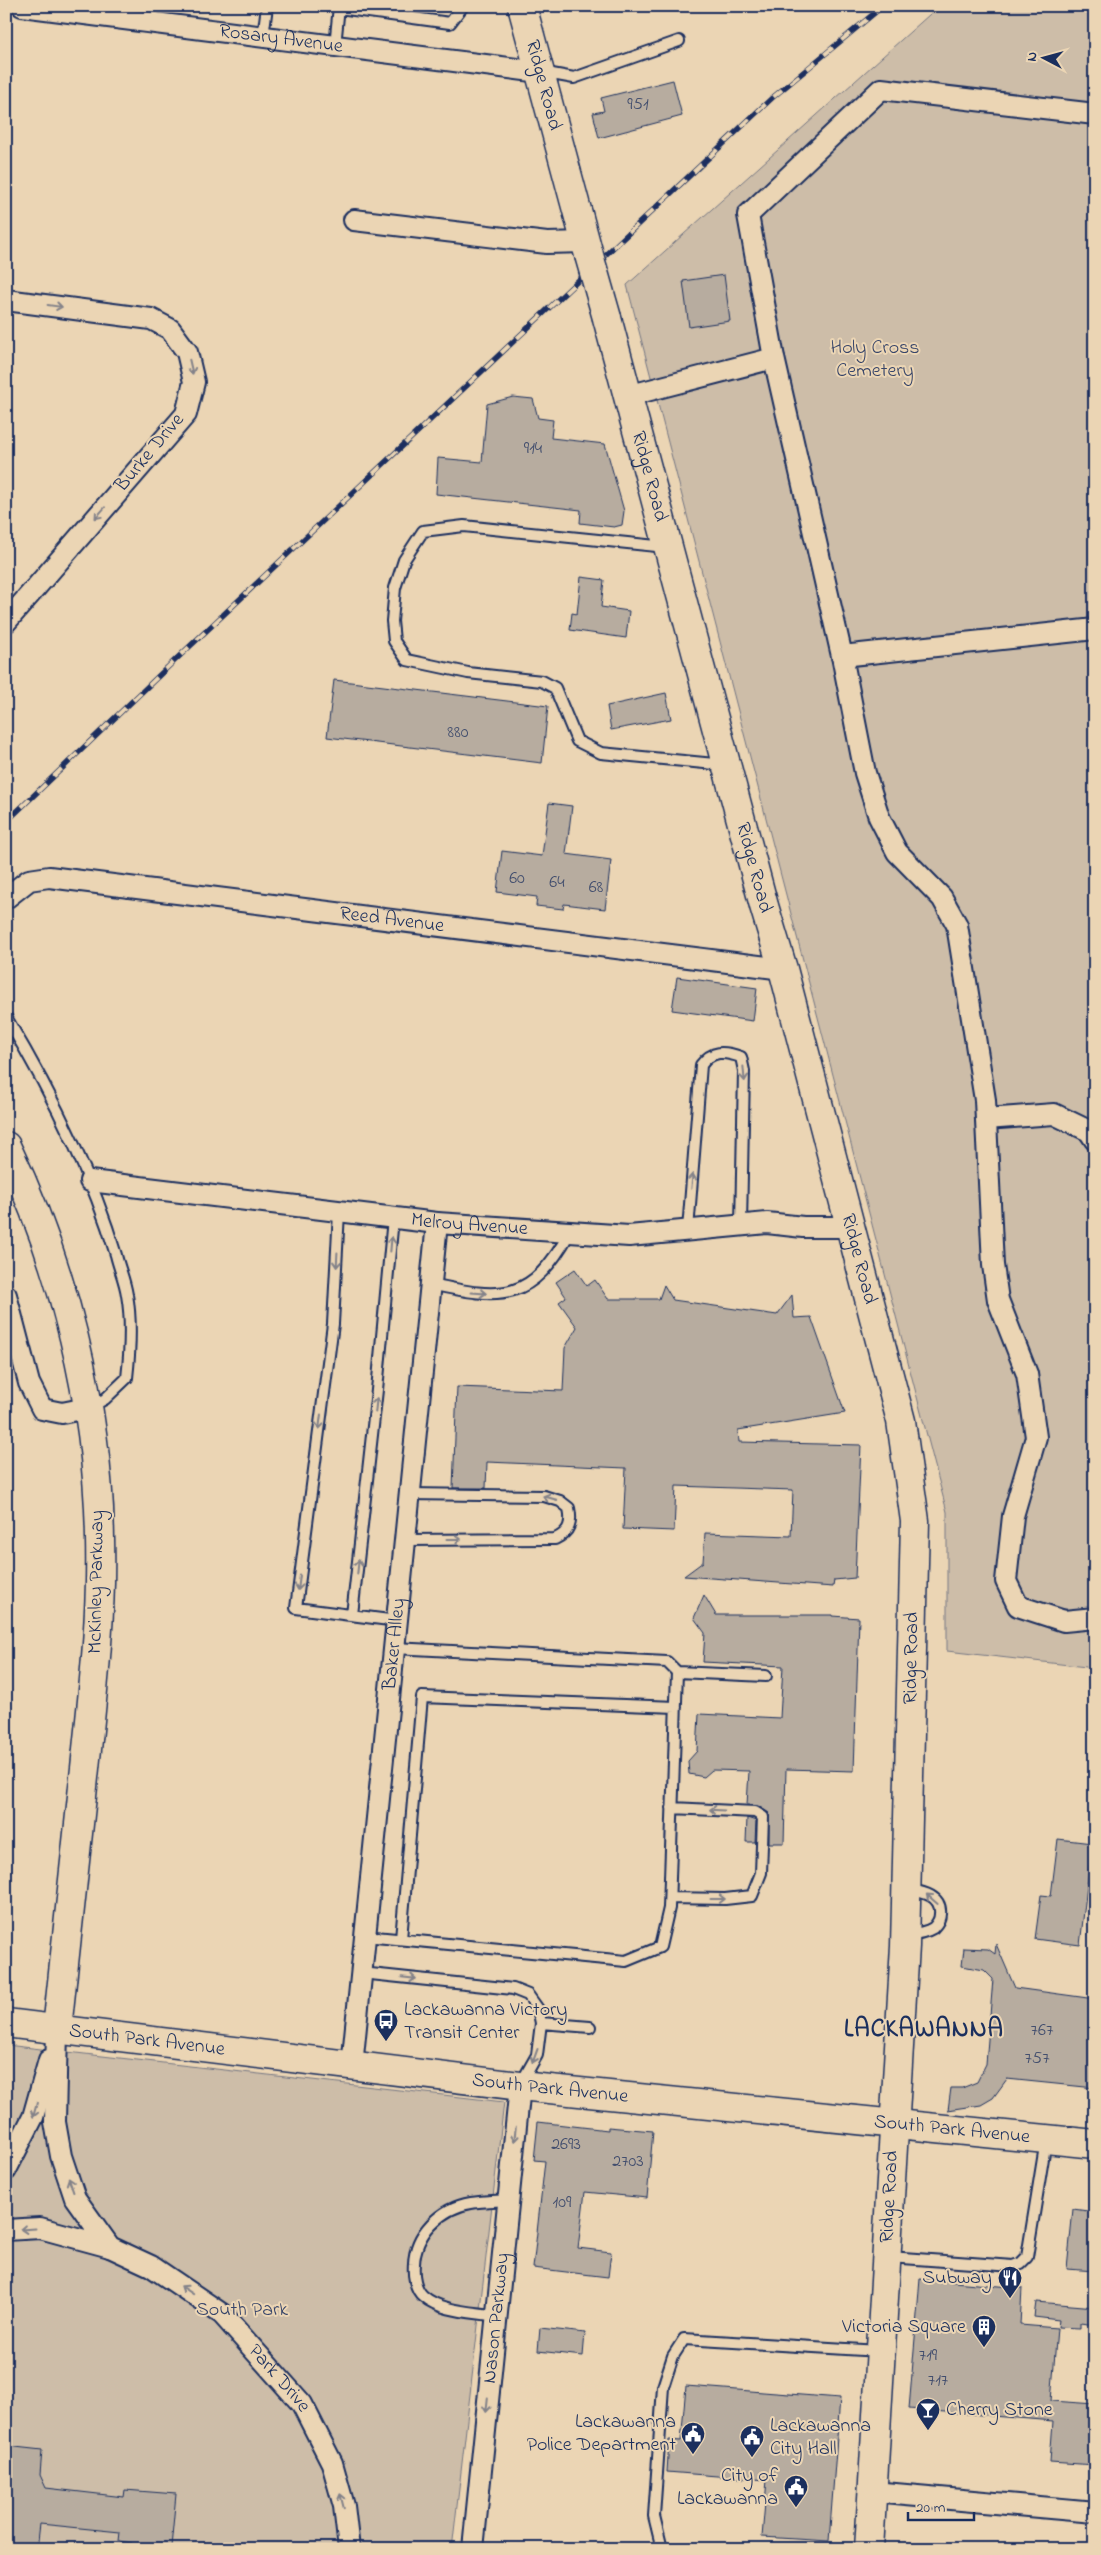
<svg xmlns="http://www.w3.org/2000/svg" width="1101" height="2555" font-family="'Indie Flower',sans-serif">
	<rect width="100%" height="100%" fill="#ebd5b4"/>
	<filter id="ink" filterUnits="userSpaceOnUse"><feTurbulence type="fractalNoise" baseFrequency=".02" numOctaves="2"/><feDisplacementMap in="SourceGraphic" scale="10" xChannelSelector="R" yChannelSelector="G"/><feConvolveMatrix kernelMatrix="1 2 1 2 8 2 1 2 1" color-interpolation-filters="sRGB"/></filter>
	<g filter="url(#ink)">
		<path fill="#cdbda8" stroke="#747683" d="M 939,6 L 1095,6 L 1095,1668 L 947,1651 L 947,1512 L 627,285 Z
			M 6,2045 L 504,2102 L 452,2549 L 6,2549 Z"/>
		<path fill="#b7ac9f" stroke="#1b2f5e" d="M 673,80 L 682,116 L 599,138 L 593,113 L 604,111 L 601,98 Z
			M 724,275 L 730,321 L 689,327 L 683,281 Z
			M 513,397 L 533,399 L 538,418 L 553,420 L 551,438 L 605,444 L 624,511 L 622,525 L 614,527 L 580,523 L 581,510 L 436,494 L 438,458 L 482,462 L 487,404 Z
			M 581,577 L 604,580 L 601,607 L 629,611 L 626,638 L 570,630 L 572,613 L 577,614 Z
			M 334,680 L 548,706 L 542,763 L 327,737 Z
			M 666,693 L 671,719 L 611,730 L 607,706 Z
			M 549,803 L 572,806 L 566,854 L 611,860 L 605,909 L 564,904 L 563,909 L 536,906 L 537,897 L 497,892 L 502,851 L 542,856 Z
			M 677,977 L 757,988 L 753,1021 L 672,1010 Z
			M 575,1269 L 587,1286 L 595,1280 L 608,1299 L 659,1299 L 664,1285 L 673,1300 L 777,1315 L 792,1295 L 794,1318 L 811,1317 L 845,1413 L 738,1430 L 739,1442 L 861,1445 L 855,1578 L 834,1580 L 833,1587 L 684,1576 L 703,1562 L 705,1533 L 791,1536 L 793,1490 L 676,1486 L 674,1531 L 623,1529 L 626,1468 L 487,1462 L 486,1488 L 453,1488 L 457,1387 L 563,1391 L 565,1348 L 577,1327 L 559,1302 L 566,1297 L 556,1282 Z
			M 704,1595 L 716,1615 L 833,1615 L 833,1616 L 859,1618 L 854,1771 L 786,1769 L 784,1843 L 769,1843 L 769,1813 L 758,1806 L 747,1805 L 749,1771 L 712,1770 L 704,1777 L 689,1774 L 688,1761 L 697,1751 L 699,1714 L 780,1718 L 783,1666 L 703,1662 L 705,1633 L 694,1618 Z
			M 747,1818 L 756,1821 L 755,1842 L 746,1842 Z
			M 1058,1839 L 1092,1843 L 1080,1945 L 1035,1939 L 1041,1895 L 1051,1896 Z
			M 996,1944 L 1015,1988 L 1095,1999 L 1095,2088 L 1007,2079 L 993,2098 L 981,2105 L 948,2110 L 951,2088 L 962,2088 L 977,2082 L 986,2064 L 993,1979 L 984,1970 L 962,1966 L 964,1948 L 988,1949 L 995,1954 Z
			M 538,2122 L 608,2130 L 608,2127 L 653,2131 L 647,2198 L 585,2192 L 578,2248 L 611,2252 L 608,2277 L 533,2268 L 545,2161 L 534,2160 Z
			M 1073,2209 L 1095,2212 L 1095,2271 L 1067,2269 Z
			M 920,2279 L 1022,2288 L 1020,2325 L 1057,2328 L 1051,2401 L 1095,2404 L 1095,2465 L 1050,2462 L 1053,2421 L 909,2409 Z
			M 1036,2302 L 1095,2307 L 1095,2325 L 1080,2323 L 1080,2328 L 1058,2327 L 1059,2320 L 1034,2317 Z
			M 540,2328 L 585,2333 L 583,2356 L 538,2351 Z
			M 686,2386 L 840,2398 L 829,2541 L 762,2537 L 767,2480 L 667,2472 L 669,2440 L 681,2441 Z
			M 6,2446 L 42,2450 L 40,2475 L 46,2488 L 124,2497 L 125,2490 L 176,2494 L 171,2547 L 158,2545 L 158,2549 L 131,2549 L 132,2543 L 119,2541 L 120,2532 L 40,2524 L 37,2549 L 6,2549 Z"/>
		<g fill="none" stroke-linecap="round" stroke-linejoin="round">
			<defs>
				<path id="lane" d="M 339,8 L 450,23 L 463,6
					M 263,37 L 267,6
					M 335,46 L 339,6
					M 541,72 L 574,78 L 679,41
					M 666,547 L 464,526 L 423,531 L 404,560 L 395,588 L 392,621 L 394,641 L 407,660 L 468,673 L 542,681 L 555,688 L 577,741 L 601,753 L 725,765
					M 6,1017 C 51,1092 91,1171 116,1255 C 119,1268 125,1281 127,1295 C 132,1322 130,1351 127,1378 L 105,1399 L 89,1408
					M 339,1212 L 333,1324 L 296,1608 L 397,1621
					M 688,1230 L 701,1065 C 712,1050 724,1051 741,1057 L 744,1071 L 741,1225
					M 431,1284 C 503,1300 531,1302 570,1232
					M 405,1540 L 555,1539 C 570,1532 572,1523 569,1508 L 560,1501 L 544,1496 L 409,1494
					M 352,1615 L 377,1390 L 393,1218
					M 677,1672 L 766,1676
					M 670,1898 L 725,1899 L 752,1896 L 761,1873 L 763,1817 L 755,1812 L 672,1808
					M 906,1935 C 915,1934 925,1933 933,1928 C 937,1924 940,1920 940,1914 C 942,1895 922,1892 907,1889
					M 365,1936 L 626,1961 L 660,1947 L 669,1908 L 677,1672 L 667,1662 L 394,1648
					M 401,1939 L 422,1697 L 676,1707
					M 361,1973 L 513,1989 L 528,1995 L 538,2009 L 541,2023 L 537,2055 L 520,2085
					M 541,2023 L 590,2027
					M 889,2257 L 1013,2266 L 1021,2263 L 1027,2257 L 1046,2140
					M 496,2316 C 475,2312 441,2312 423,2296 C 415,2289 413,2275 414,2264 C 415,2234 440,2208 471,2203 C 483,2201 496,2201 509,2200
					M 662,2549 L 654,2516 L 663,2387 L 673,2356 L 684,2339 L 879,2351"/>
				<g id="street">
					<path id="s1" d="M 22,6 L 540,72"/>
					<path d="M 354,220 L 547,243 L 585,242"/>
					<path d="M 6,300 L 151,319 L 170,329 L 187,352 L 194,382 L 186,414 L 6,622"/>
					<path d="M 774,358 L 842,656 L 865,773 L 879,817 L 897,852 L 942,898 L 957,925 L 985,1100 L 993,1265 L 998,1300 L 1027,1374 L 1036,1437 L 1013,1516 L 1006,1581 L 1018,1606 L 1064,1621 L 1095,1618"/>
					<path d="M 627,396 L 774,358 L 748,215 L 881,89 L 1095,114"/>
					<path d="M 842,656 L 1095,629"/>
					<path id="s2" d="M 6,898 L 29,880 L 49,877 L 783,969"/>
					<path d="M 986,1119 L 1054,1114 L 1089,1131 L 1095,1140"/>
					<path id="s3" d="M 90,1181 L 437,1223 L 629,1236 L 767,1223 L 803,1227 L 851,1227"/>
					<path d="M 6,1295 L 29,1383 L 42,1409 L 62,1413 L 87,1408"/>
					<path id="s4" d="M 57,2029 L 55,2122 L 61,2156 L 75,2198 L 110,2247 L 151,2266 L 222,2314 L 302,2404 L 332,2463 L 344,2506 L 349,2549"/>
					<path id="s5" d="M 352,2066 L 437,1223"/>
					<path d="M 6,2170 L 33,2117 L 49,2060"/>
					<path d="M 6,2230 L 40,2228 L 110,2247"/>
					<path d="M 873,2492 L 1095,2512"/>
					<path id="s6" d="M 473,2549 L 520,2086"/>
				</g>
				<g id="secondary">
					<path id="s7" d="M 522,6 L 589,255"/>
					<path id="s8" d="M 607,318 L 764,906 L 783,969 L 901,1421 L 915,1521 L 905,1946 L 869,2549"/>
					<path d="M 6,1146 C 64,1267 98,1405 100,1539 C 102,1616 93,1692 85,1768 C 76,1855 67,1942 57,2029"/>
				</g>
				<g id="primary">
					<path id="s9" d="M 6,2023 L 520,2086 L 1095,2144"/>
				</g>
			</defs>
			<use href="#lane" stroke="#1b2f5e" stroke-width="14"/>
			<use href="#street" stroke="#1b2f5e" stroke-width="24"/>
			<use href="#secondary" stroke="#1b2f5e" stroke-width="31"/>
			<use href="#primary" stroke="#1b2f5e" stroke-width="31"/>
			<use href="#lane" stroke="#ebd5b4" stroke-width="10"/>
			<use href="#street" stroke="#ebd5b4" stroke-width="20"/>
			<use href="#secondary" stroke="#ebd5b4" stroke-width="28"/>
			<use href="#primary" stroke="#ebd5b4" stroke-width="28"/>
			<defs>
				<path id="rail" d="M 6,822 L 170,665 L 772,98 L 883,6"/>
			</defs>
			<use href="#rail" stroke="#1b2f5e" stroke-width="5.5"/>
			<use href="#rail" stroke="#ebd5b4" stroke-width="4" stroke-dasharray="11" stroke-linecap="butt"/>
			<defs>
				<path id="secondary-bridge" d="M 589,255 L 607,318"/>
			</defs>
			<use href="#secondary-bridge" stroke="#1b2f5e" stroke-width="31" stroke-linecap="butt"/>
			<use href="#secondary-bridge" stroke="#ebd5b4" stroke-width="28"/>
		</g>
		<defs><path id="oneway-shaft" d="M-6 0H5M1.5-3L5.5 0L1.5 3" fill="none" stroke-width="1.6" stroke-linecap="round" stroke-linejoin="round" transform="scale(1.25)"/></defs>
		<g stroke="#838289">
			<use href="#oneway-shaft" transform="translate(55 306) rotate(8)"/>
			<use href="#oneway-shaft" transform="translate(191 367) rotate(77)"/>
			<use href="#oneway-shaft" transform="translate(100 513) rotate(131)"/>
			<use href="#oneway-shaft" transform="translate(744 1074) rotate(85)"/>
			<use href="#oneway-shaft" transform="translate(692 1181) rotate(-85)"/>
			<use href="#oneway-shaft" transform="translate(391 1244) rotate(-85)"/>
			<use href="#oneway-shaft" transform="translate(337 1260) rotate(93)"/>
			<use href="#oneway-shaft" transform="translate(479 1293) rotate(4)"/>
			<use href="#oneway-shaft" transform="translate(376 1405) rotate(-84)"/>
			<use href="#oneway-shaft" transform="translate(320 1422) rotate(97)"/>
			<use href="#oneway-shaft" transform="translate(550 1498) rotate(-164)"/>
			<use href="#oneway-shaft" transform="translate(454 1539)"/>
			<use href="#oneway-shaft" transform="translate(358 1567) rotate(-84)"/>
			<use href="#oneway-shaft" transform="translate(299 1583) rotate(97)"/>
			<use href="#oneway-shaft" transform="translate(717 1810) rotate(-177)"/>
			<use href="#oneway-shaft" transform="translate(718 1899)"/>
			<use href="#oneway-shaft" transform="translate(932 1899) rotate(-139)"/>
			<use href="#oneway-shaft" transform="translate(409 1978) rotate(6)"/>
			<use href="#oneway-shaft" transform="translate(535 2056) rotate(110)"/>
			<use href="#oneway-shaft" transform="translate(35 2110) rotate(105)"/>
			<use href="#oneway-shaft" transform="translate(515 2134) rotate(96)"/>
			<use href="#oneway-shaft" transform="translate(71 2185) rotate(-109)"/>
			<use href="#oneway-shaft" transform="translate(28 2229) rotate(176)"/>
			<use href="#oneway-shaft" transform="translate(187 2290) rotate(-146)"/>
			<use href="#oneway-shaft" transform="translate(487 2405) rotate(96)"/>
			<use href="#oneway-shaft" transform="translate(342 2501) rotate(-104)"/>
		</g>
	</g>
	<defs>
		<symbol id="bus-pin" viewBox="-11 -11 22 30"><path d="M0 17L-7.5 6A9.5 9.5 0 1 1 7.5 6Z" fill="#1b2f5e" stroke="#ebd5b4"/><path d="M-5-6H5V4H4V6H2V4H-2V6H-4V4H-5ZM-3.5-4V0h7V-4ZM-3.5 1.2v1.5H-2V1.2ZM2 1.2v1.5H3.5V1.2Z" fill="#fff"/></symbol>
		<symbol id="restaurant-pin" viewBox="-11 -11 22 30"><path d="M0 17L-7.5 6A9.5 9.5 0 1 1 7.5 6Z" fill="#1b2f5e" stroke="#ebd5b4"/><path d="M-5-6h1v4h1v-4h1v4h1v-4h1v5L-1.5 .5V6h-2V.5L-5-1ZM5-6V6H3V1.5H1.5Q1.5-4 5-6Z" fill="#fff"/></symbol>
		<symbol id="building-pin" viewBox="-11 -11 22 30"><path d="M0 17L-7.5 6A9.5 9.5 0 1 1 7.5 6Z" fill="#1b2f5e" stroke="#ebd5b4"/><path d="M-4-6H4V6H1V3H-1V6H-4ZM-2.5-4.3h1.7v1.8h-1.7ZM.8-4.3h1.7v1.8H.8ZM-2.5-1h1.7V.8h-1.7ZM.8-1h1.7V.8H.8Z" fill="#fff"/></symbol>
		<symbol id="bar-pin" viewBox="-11 -11 22 30"><path d="M0 17L-7.5 6A9.5 9.5 0 1 1 7.5 6Z" fill="#1b2f5e" stroke="#ebd5b4"/><path d="M-6-5H6L.8 .8V4.5H3.5V6h-7V4.5H-.8V.8Z" fill="#fff"/></symbol>
		<symbol id="civic-pin" viewBox="-11 -11 22 30"><path d="M0 17L-7.5 6A9.5 9.5 0 1 1 7.5 6Z" fill="#1b2f5e" stroke="#ebd5b4"/><path d="M-.6-6.5H3V-4.5H.6V-3L4-1V1h2V6H-6V1h2V-1L-.6-3ZM-1.2 2.5V6h2.4V2.5Z" fill="#fff"/></symbol>
	</defs>
	<g fill-rule="evenodd">
		<use href="#bus-pin" x="372" y="2007" width="28" height="38"/>
		<use href="#restaurant-pin" x="996" y="2264" width="28" height="38"/>
		<use href="#building-pin" x="970" y="2313" width="28" height="38"/>
		<use href="#bar-pin" x="914" y="2396" width="28" height="38"/>
		<use href="#civic-pin" x="679" y="2420" width="28" height="38"/>
		<use href="#civic-pin" x="738" y="2423" width="28" height="38"/>
		<use href="#civic-pin" x="782" y="2473" width="28" height="38"/>
	</g>
	<g text-anchor="middle" dominant-baseline="central" stroke-width="4" stroke-linejoin="round" paint-order="stroke">
		<g font-size="18" fill="#424e6e">
			<text x="638" y="105">951</text>
			<text x="533" y="449">914</text>
			<text x="458" y="733">880</text>
			<text x="517" y="879">60</text>
			<text x="557" y="883">64</text>
			<text x="596" y="888">68</text>
			<text x="1042" y="2031">767</text>
			<text x="1037" y="2059">757</text>
			<text x="566" y="2145">2693</text>
			<text x="628" y="2162">2703</text>
			<text x="562" y="2203">109</text>
			<text x="928" y="2356">719</text>
			<text x="938" y="2381">717</text>
		</g>
		<g font-size="20" fill="#1b2f5e" stroke="#ebd5b4">
			<text stroke="none"><textPath href="#s1" startOffset="261">Rosary Avenue</textPath></text>
			<text stroke="none"><textPath href="#s7" startOffset="82">Ridge Road</textPath></text>
			<text transform="translate(150 453) rotate(-50)">Burke Drive</text>
			<text stroke="none"><textPath href="#s8" startOffset="164">Ridge Road</textPath></text>
			<text stroke="none"><textPath href="#s8" startOffset="569">Ridge Road</textPath></text>
			<text stroke="none"><textPath href="#s2" startOffset="395">Reed Avenue</textPath></text>
			<text stroke="none"><textPath href="#s3" startOffset="382">Melroy Avenue</textPath></text>
			<text stroke="none"><textPath href="#s8" startOffset="974">Ridge Road</textPath></text>
			<text transform="translate(97 1582) rotate(-89)">McKinley Parkway</text>
			<text stroke="none"><textPath href="#s5" startOffset="424">Baker Alley</textPath></text>
			<text transform="translate(912 1658) rotate(-89)">Ridge Road</text>
			<text stroke="none"><textPath href="#s9" startOffset="142">South Park Avenue</textPath></text>
			<text stroke="none"><textPath href="#s9" startOffset="548">South Park Avenue</textPath></text>
			<text stroke="none"><textPath href="#s9" startOffset="952">South Park Avenue</textPath></text>
			<text transform="translate(890 2197) rotate(-87)">Ridge Road</text>
			<text stroke="none"><textPath href="#s6" startOffset="232">Nason Parkway</textPath></text>
			<text stroke="none"><textPath href="#s4" startOffset="449">Park Drive</textPath></text>
		</g>
		<g font-size="20" fill="#364469" stroke="#ebd5b4">
			<text x="875" y="348">Holy Cross<tspan x="875" dy="23">Cemetery</tspan></text>
			<text x="242" y="2310">South Park</text>
		</g>
		<g font-size="20" fill="#1b2f5e" stroke="#ebd5b4" text-anchor="end">
			<text x="404" y="2010" text-anchor="start">Lackawanna Victory<tspan x="404" dy="23">Transit Center</tspan></text>
			<text x="992" y="2278">Subway</text>
			<text x="966" y="2327">Victoria Square</text>
			<text x="946" y="2410" text-anchor="start">Cherry Stone</text>
			<text x="676" y="2422">Lackawanna<tspan x="676" dy="23">Police Department</tspan></text>
			<text x="770" y="2426" text-anchor="start">Lackawanna<tspan x="770" dy="23">City Hall</tspan></text>
			<text x="778" y="2476">City of<tspan x="778" dy="23">Lackawanna</tspan></text>
		</g>
		<g font-size="25" font-weight="bold" letter-spacing="1" fill="#1b2f5e" stroke="#ebd5b4">
			<text x="924" y="2030">LACKAWANNA</text>
		</g>
	</g>
	<rect width="1101" height="2555" fill="none" stroke="#ebd5b4" stroke-width="25"/>
	<rect x="12" y="12" width="1076" height="2530" fill="none" stroke="#1b2f5e" stroke-width="2" filter="url(#ink)"/>
	<g transform="translate(1044 58) rotate(276)" stroke="#ebd5b4" stroke-width="4" paint-order="stroke">
	<path d="M0-4L9 19L0 12L-9 19Z" fill="#1b2f5e"/>
	<text y="-8" font-size="14" font-weight="bold" text-anchor="middle" fill="#1b2f5e">N</text>
	</g>
	<path d="M908 2512v8h66v-8" fill="none" stroke="#1b2f5e" stroke-width="2.5"/>
	<text x="916" y="2512" font-size="15" fill="#1b2f5e" stroke="#ebd5b4" stroke-width="4" paint-order="stroke">20 m</text>
</svg>
